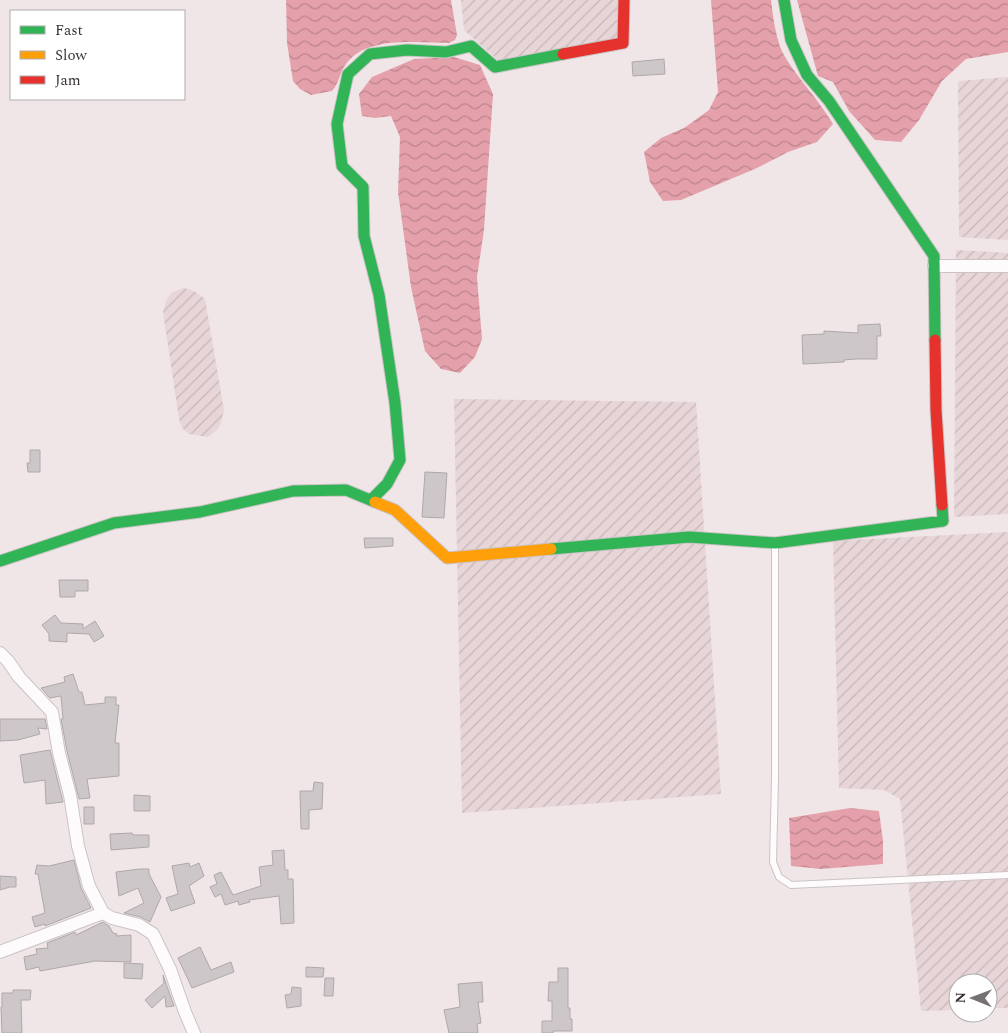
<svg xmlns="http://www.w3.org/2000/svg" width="1008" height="1033" font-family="Spectral,serif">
	<defs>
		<pattern id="industrial-furrows" width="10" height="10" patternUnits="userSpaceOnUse" patternTransform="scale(1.25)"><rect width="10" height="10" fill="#e7d5d7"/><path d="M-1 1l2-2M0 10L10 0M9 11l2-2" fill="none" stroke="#c7b7b9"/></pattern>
		<pattern id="water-waves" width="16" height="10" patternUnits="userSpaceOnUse" patternTransform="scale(1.25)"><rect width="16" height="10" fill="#e5a1ab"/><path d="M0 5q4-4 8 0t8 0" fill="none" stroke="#bb848c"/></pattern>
	</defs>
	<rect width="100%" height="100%" fill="#f0e6e8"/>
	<path fill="url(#industrial-furrows)" d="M 461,0 L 618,0 L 617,38 L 499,61 L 464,30 Z
		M 1008,77 L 1008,240 L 959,237 L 958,81 Z
		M 956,250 L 1008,253 L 1008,514 L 954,517 Z
		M 184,288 L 194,291 L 205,299 L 224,410 L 221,423 L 217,430 L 208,437 L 189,434 L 182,428 L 179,419 L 163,312 L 166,301 L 172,292 Z
		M 454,399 L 696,402 L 721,794 L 462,813 Z
		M 1008,532 L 1008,1008 L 988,1008 L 988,983 L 958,983 L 958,1010 L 921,1011 L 900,799 L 884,790 L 839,788 L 833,541 Z"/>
	<path fill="url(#water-waves)" d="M 286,0 L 451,0 L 457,35 L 455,40 L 449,43 C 418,43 367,35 346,64 C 339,73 340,82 332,91 L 311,95 L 300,89 L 293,81 L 287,43 Z
		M 711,0 L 771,0 C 773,17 776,42 785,57 C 799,80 819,100 833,124 L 817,142 L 788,152 L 757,168 L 681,200 L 663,201 L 650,182 L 644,152 L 661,138 L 684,128 L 709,110 L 718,92 Z
		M 797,0 L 1008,0 L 1008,52 L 966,59 L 942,81 L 919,120 L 901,142 L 875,140 L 849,111 L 833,82 L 818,76 Z
		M 454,57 L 480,65 L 493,94 L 484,230 L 477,277 L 482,339 L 475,357 L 460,373 L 441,369 L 425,351 L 411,287 L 398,192 L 400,137 L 391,116 L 375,118 L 362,116 L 359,94 L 372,77 L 414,59 Z
		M 850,808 L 879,811 L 883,841 L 883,864 L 821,869 L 791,866 L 789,818 Z"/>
	<path fill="#cec7c9" stroke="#afa8a9" d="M 664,59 L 665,74 L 633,76 L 632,62 Z
		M 880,324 L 881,336 L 877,336 L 877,359 L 856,359 L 844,360 L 844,362 L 803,364 L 802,335 L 824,334 L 824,331 L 858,333 L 858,325 Z
		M 30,450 L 40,450 L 40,472 L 28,472 L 27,463 L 30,463 Z
		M 425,472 L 447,473 L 444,518 L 422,517 Z
		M 364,538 L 393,538 L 393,546 L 365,548 Z
		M 59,580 L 88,580 L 88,591 L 75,591 L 75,597 L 60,597 Z
		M 55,615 L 61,623 L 83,624 L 83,629 L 95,621 L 104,636 L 94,642 L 89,634 L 67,633 L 67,642 L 49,641 L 49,634 L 42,625 Z
		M 73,674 L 79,692 L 82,692 L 85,705 L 105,703 L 105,697 L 116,697 L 116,705 L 119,705 L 115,743 L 119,743 L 119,776 L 87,779 L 90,798 L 79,799 L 67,751 L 61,719 L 63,719 L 61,696 L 50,698 L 41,688 L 65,682 L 64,677 Z
		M 0,719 L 45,719 L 47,729 L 38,728 L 40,734 L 18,740 L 0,741 Z
		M 50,750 L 63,802 L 46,804 L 45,780 L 24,783 L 20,755 Z
		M 314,782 L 323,783 L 322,809 L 309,810 L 309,829 L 301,829 L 300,791 L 313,791 Z
		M 134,795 L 150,796 L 150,811 L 134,811 Z
		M 84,807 L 94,807 L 94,824 L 84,824 Z
		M 132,833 L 133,835 L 149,835 L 149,847 L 111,850 L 110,834 Z
		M 284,850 L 285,870 L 288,870 L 288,879 L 293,879 L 294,923 L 281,924 L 279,896 L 249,900 L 250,902 L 239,905 L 238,901 L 225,905 L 221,894 L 215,897 L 210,887 L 217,884 L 214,875 L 221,872 L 233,895 L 261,886 L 259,867 L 273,865 L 272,851 Z
		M 74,860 L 81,888 L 91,908 L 45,926 L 45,924 L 35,927 L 32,917 L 45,913 L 38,874 L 35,874 L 37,865 L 49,866 Z
		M 189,863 L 190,867 L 199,863 L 204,876 L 189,886 L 195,903 L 171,911 L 166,898 L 178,894 L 172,866 Z
		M 140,869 L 149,869 L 149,874 L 161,897 L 150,922 L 141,917 L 124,913 L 144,903 L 138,888 L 119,896 L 116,872 Z
		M 0,876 L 16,877 L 16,887 L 10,887 L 0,890 Z
		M 103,922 L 109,926 L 113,933 L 117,934 L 116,936 L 131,935 L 131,962 L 95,961 L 40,971 L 39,967 L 26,970 L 24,957 L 37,954 L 36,949 L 48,948 L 47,943 L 75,932 L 76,935 Z
		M 200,947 L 211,970 L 231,962 L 234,972 L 192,988 L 178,958 Z
		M 124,963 L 143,964 L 142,979 L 124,978 Z
		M 306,967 L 324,968 L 323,977 L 306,977 Z
		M 558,968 L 568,968 L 568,1008 L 570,1008 L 570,1019 L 572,1019 L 572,1031 L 553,1031 L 553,1033 L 542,1033 L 542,1021 L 552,1021 L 552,1001 L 548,1001 L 549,982 L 558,982 Z
		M 163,975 L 174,1006 L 166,1007 L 165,996 L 152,1008 L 145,1000 L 164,983 Z
		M 325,978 L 334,978 L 333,996 L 324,996 Z
		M 482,982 L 483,1002 L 478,1002 L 481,1023 L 477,1024 L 478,1033 L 449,1033 L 444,1010 L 460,1007 L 458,984 Z
		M 292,987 L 301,988 L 301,1006 L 287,1008 L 285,995 L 291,994 Z
		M 13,990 L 31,990 L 30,1000 L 21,1000 L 22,1033 L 2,1033 L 1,1007 L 2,1007 L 2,993 L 13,993 Z"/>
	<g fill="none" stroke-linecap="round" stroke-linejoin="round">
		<defs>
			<path id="lane" d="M 775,543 L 775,779 L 773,862 L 779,877 L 791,885 L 1008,875"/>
			<path id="street" d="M 934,266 L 1008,266
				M 0,653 L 8,661 L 19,677 L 52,712 L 59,753 L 70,795 L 78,846 L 89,886 L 103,913 L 112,918 L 139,925 L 153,934 L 170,969 L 185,1012 L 194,1033
				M 0,952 L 103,913"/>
			<path id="fast" d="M 784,0 L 791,40 L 807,75 L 829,101 L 934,256 L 935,340
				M 371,500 L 387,484 L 400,460 L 395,403 L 379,295 L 364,236 L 363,187 L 342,166 L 337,124 L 348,74 L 370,54 L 407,50 L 446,52 L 471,46 L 495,67 L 563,54
				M 551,549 L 689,537 L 775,543 L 943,521 L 942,505
				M 0,561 L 114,523 L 200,512 L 293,491 L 346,490 L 375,502"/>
			<path id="slow" d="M 375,502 L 395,510 L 447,558 L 551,549"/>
			<path id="jam" d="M 563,54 L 623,43 L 624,0
				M 935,340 L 936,410 L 942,505"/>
		</defs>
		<use href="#lane" stroke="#cbc3c4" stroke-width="8"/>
		<use href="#street" stroke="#cbc3c4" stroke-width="14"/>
		<use href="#fast" stroke="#cbc3c4" stroke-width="13"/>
		<use href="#slow" stroke="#cbc3c4" stroke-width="13"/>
		<use href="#jam" stroke="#cbc3c4" stroke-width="13"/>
		<use href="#lane" stroke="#fdfbfc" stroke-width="6"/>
		<use href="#street" stroke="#fdfbfc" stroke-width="12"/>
		<use href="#fast" stroke="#30b455" stroke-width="11"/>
		<use href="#slow" stroke="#ff9f0a" stroke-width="11"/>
		<use href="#jam" stroke="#e5322d" stroke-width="11"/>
	</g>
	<rect x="10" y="10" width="175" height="90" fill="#ffffff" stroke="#afadad"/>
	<rect x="20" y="26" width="25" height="8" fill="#30b455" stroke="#afadad"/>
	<text x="55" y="35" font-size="15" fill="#383233">Fast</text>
	<rect x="20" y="51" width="25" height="8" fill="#ff9f0a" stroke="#afadad"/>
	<text x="55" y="60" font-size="15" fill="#383233">Slow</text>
	<rect x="20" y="76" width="25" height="8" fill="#e5322d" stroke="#afadad"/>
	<text x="55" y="85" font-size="15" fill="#383233">Jam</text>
	<g transform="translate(973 998) rotate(271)"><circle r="24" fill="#ffffff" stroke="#afadad"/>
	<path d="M0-4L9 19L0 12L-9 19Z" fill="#787172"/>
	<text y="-8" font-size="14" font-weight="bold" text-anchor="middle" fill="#383233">N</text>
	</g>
</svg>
